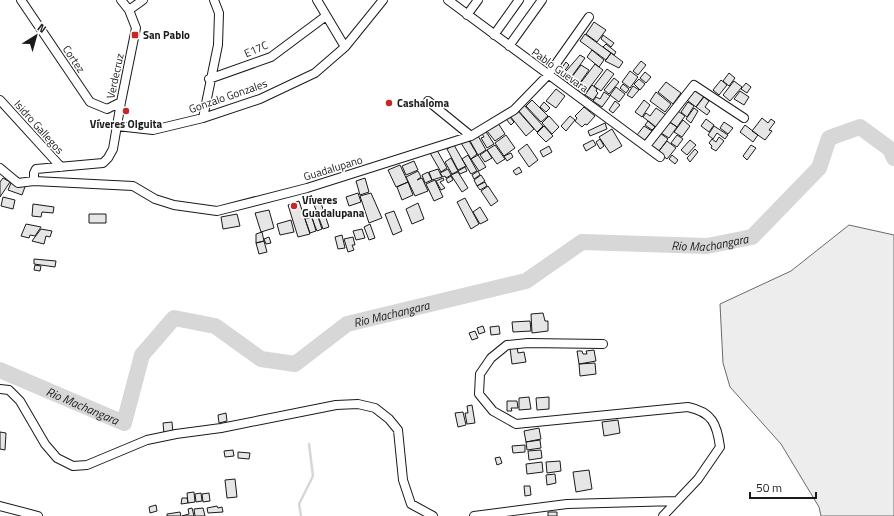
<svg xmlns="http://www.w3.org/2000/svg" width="894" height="516" font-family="'Titillium Web',sans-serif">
	<rect width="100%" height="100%" fill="#fff"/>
	<path fill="#ededed" stroke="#6a6a6a" d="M 849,225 L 894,235 L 894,516 L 821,516 L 819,507 L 781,444 L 730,387 L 723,363 L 720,304 L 791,271 Z"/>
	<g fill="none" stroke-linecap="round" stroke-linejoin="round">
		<path stroke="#d7d7d7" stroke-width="2.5" d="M 301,516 L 299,504 L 313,476 L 309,444"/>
		<path stroke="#d7d7d7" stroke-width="16" id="s1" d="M 0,370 L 124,423 L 142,355 L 174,318 L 215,326 L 261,359 L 295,364 L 347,324 L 526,281 L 582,242 L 707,246 L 752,237 L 819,168 L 829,138 L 860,127 L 890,149 L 894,158"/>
	</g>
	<path fill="#e6e6e6" stroke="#1a1a1a" d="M 594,22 L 606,30 L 597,42 L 586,34 Z
		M 585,34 L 611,53 L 606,60 L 580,41 Z
		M 603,35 L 614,43 L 611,47 L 601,39 Z
		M 606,44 L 616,52 L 614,55 L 603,47 Z
		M 592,50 L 604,60 L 599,67 L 587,57 Z
		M 611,53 L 623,62 L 619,68 L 605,61 Z
		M 580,55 L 585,58 L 567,83 L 560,78 Z
		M 641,61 L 646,65 L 638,75 L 633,71 Z
		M 566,62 L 569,65 L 559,78 L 556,76 Z
		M 595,64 L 603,70 L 584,95 L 576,89 Z
		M 581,65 L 589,70 L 579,84 L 571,78 Z
		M 607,69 L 614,74 L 601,91 L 594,86 Z
		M 630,71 L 638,77 L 630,88 L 622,82 Z
		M 645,72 L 651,77 L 646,83 L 640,78 Z
		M 729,73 L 735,78 L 729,86 L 723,81 Z
		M 614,78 L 619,82 L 609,94 L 604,90 Z
		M 639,79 L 645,84 L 640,90 L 634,84 Z
		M 721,80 L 727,85 L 719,95 L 713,90 Z
		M 734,81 L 742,87 L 730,101 L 723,95 Z
		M 666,82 L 681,93 L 673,104 L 658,92 Z
		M 746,83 L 751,87 L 747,93 L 741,89 Z
		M 623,84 L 629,89 L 626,93 L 620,88 Z
		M 592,85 L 597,89 L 596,91 L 598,93 L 593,100 L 585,95 Z
		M 633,86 L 639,90 L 632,98 L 627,95 Z
		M 616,87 L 625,94 L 619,102 L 610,95 Z
		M 692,88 L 704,96 L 696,107 L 684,98 Z
		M 556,89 L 565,96 L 556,108 L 546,101 Z
		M 740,91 L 749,97 L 744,105 L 734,99 Z
		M 604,92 L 610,96 L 602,107 L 593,101 L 596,97 L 600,99 Z
		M 656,92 L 671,104 L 665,112 L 650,101 Z
		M 704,97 L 709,101 L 705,107 L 710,111 L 707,115 L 696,107 Z
		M 532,100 L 548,116 L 541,122 L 526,106 Z
		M 644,100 L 650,105 L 642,117 L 635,112 Z
		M 615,101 L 620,105 L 613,113 L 609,110 Z
		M 544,102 L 550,108 L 546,112 L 540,107 Z
		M 688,102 L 694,106 L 687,117 L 681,112 Z
		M 524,105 L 543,126 L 537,132 L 518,110 Z
		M 584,107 L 595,116 L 587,125 L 585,124 L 582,127 L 575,121 L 577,118 L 575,116 Z
		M 656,108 L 666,115 L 656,127 L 643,117 L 646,113 L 650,116 Z
		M 694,108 L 698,111 L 691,123 L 686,119 Z
		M 675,109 L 685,116 L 677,127 L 667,120 Z
		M 517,110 L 534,129 L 526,136 L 510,116 Z
		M 509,116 L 514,122 L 511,125 L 506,119 Z
		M 549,116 L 559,127 L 552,134 L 542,123 Z
		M 570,116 L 575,120 L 566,131 L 561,126 Z
		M 762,118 L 768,123 L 771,119 L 775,122 L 769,130 L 772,131 L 765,140 L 752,131 Z
		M 706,119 L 714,125 L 709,132 L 701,126 Z
		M 683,120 L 690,126 L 682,137 L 674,132 Z
		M 648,121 L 655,127 L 652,130 L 645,125 Z
		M 724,122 L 733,128 L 728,134 L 720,128 Z
		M 498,123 L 505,134 L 495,141 L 487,131 Z
		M 605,123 L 607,129 L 590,136 L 588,131 Z
		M 668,123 L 671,123 L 677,127 L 669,138 L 661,133 Z
		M 745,125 L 758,135 L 753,142 L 740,132 Z
		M 544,126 L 553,136 L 546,142 L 537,133 Z
		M 644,126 L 652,131 L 644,141 L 637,135 Z
		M 714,126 L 728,135 L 725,139 L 717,133 L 713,139 L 708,135 Z
		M 612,129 L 622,146 L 610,153 L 599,137 Z
		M 485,130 L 494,144 L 487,148 L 481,138 L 484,137 L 481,132 Z
		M 660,133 L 668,139 L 659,151 L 651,145 Z
		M 477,134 L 486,150 L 478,155 L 469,139 Z
		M 506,135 L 515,148 L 504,156 L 495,143 Z
		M 677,135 L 683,139 L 677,147 L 671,143 Z
		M 719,137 L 724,141 L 716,151 L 711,148 L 712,146 L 709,143 L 712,139 L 716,142 Z
		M 468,139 L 477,154 L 471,159 L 461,143 Z
		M 600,139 L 604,146 L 600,149 L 596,142 Z
		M 593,140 L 596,145 L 586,151 L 583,145 Z
		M 690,140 L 696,145 L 687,155 L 681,150 Z
		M 667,141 L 676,148 L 667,159 L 658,152 Z
		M 527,144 L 538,160 L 529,167 L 518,151 Z
		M 454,145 L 466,166 L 458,170 L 447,149 Z
		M 495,145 L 505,159 L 497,164 L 487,150 Z
		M 751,145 L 756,148 L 747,160 L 743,156 Z
		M 549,146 L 552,152 L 543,157 L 540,151 Z
		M 695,149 L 698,152 L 690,162 L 687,158 Z
		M 437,150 L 447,168 L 441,172 L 430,153 Z
		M 487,150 L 492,158 L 485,162 L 480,155 Z
		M 511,153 L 513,157 L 507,161 L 504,156 Z
		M 468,155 L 477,171 L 471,174 L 462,159 Z
		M 478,155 L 486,167 L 479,171 L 471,159 Z
		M 672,155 L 678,160 L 675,164 L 669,159 Z
		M 451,158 L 458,171 L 452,174 L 445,162 Z
		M 414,161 L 418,170 L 406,175 L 402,166 Z
		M 400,165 L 408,182 L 396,187 L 388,170 Z
		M 465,167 L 467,171 L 460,174 L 458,171 Z
		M 519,167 L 522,172 L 516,175 L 513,171 Z
		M 438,169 L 442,177 L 432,180 L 429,172 Z
		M 448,169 L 451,175 L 446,178 L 445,176 L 443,177 L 440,173 Z
		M 418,171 L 421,177 L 417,180 L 422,178 L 428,191 L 415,196 L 406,177 Z
		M 478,171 L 480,175 L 474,179 L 472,175 Z
		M 428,172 L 432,180 L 425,183 L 422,175 Z
		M 458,172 L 468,188 L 462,192 L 451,175 Z
		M 481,175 L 485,181 L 477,186 L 474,180 Z
		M 451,176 L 453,180 L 448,183 L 446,179 Z
		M 3,178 L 10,182 L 0,197 L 0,182 Z
		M 365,178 L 369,192 L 360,195 L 356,181 Z
		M 443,178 L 444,180 L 440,182 L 445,188 L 441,190 L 436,181 Z
		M 435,180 L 443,197 L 434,201 L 426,184 Z
		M 408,182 L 413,195 L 402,200 L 397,187 Z
		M 485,182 L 487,186 L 480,190 L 477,186 Z
		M 11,183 L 26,184 L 22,195 L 8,190 Z
		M 488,186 L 498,201 L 491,206 L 481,191 Z
		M 358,193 L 361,202 L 349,206 L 346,197 Z
		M 371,193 L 382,218 L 369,223 L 360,196 Z
		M 3,197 L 15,200 L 13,209 L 1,206 Z
		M 465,198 L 479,224 L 471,229 L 457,202 Z
		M 320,200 L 329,227 L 323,229 L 313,202 Z
		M 299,201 L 310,234 L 298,237 L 288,205 Z
		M 418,203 L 424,219 L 412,224 L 406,209 Z
		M 33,204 L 54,207 L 53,213 L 42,212 L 41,217 L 32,216 Z
		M 480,207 L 488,220 L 480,224 L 473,212 Z
		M 269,210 L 274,228 L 261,232 L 255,213 Z
		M 394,211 L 402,231 L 393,235 L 385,214 Z
		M 89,214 L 106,214 L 106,223 L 89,223 Z
		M 237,214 L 240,226 L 223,229 L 221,217 Z
		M 317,214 L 322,229 L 317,231 L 311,216 Z
		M 312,217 L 316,231 L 310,233 L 305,219 Z
		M 291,220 L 294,232 L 280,235 L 277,224 Z
		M 26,224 L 41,227 L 35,236 L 30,235 L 29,238 L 21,236 Z
		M 370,224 L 375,238 L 369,240 L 364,227 Z
		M 41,229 L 52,231 L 50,237 L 46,236 L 44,244 L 32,241 Z
		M 362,229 L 365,238 L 356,240 L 353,231 Z
		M 262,232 L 264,241 L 256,243 L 256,234 Z
		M 342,235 L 345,248 L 338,249 L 335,237 Z
		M 269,237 L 271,243 L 266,244 L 264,239 Z
		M 353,237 L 355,245 L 352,245 L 354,250 L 348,252 L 344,239 Z
		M 264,241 L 267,252 L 259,254 L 256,243 Z
		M 34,259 L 56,261 L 55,267 L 34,264 Z
		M 35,265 L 41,266 L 40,271 L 34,270 Z
		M 543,313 L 545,321 L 548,321 L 548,331 L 532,333 L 531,314 Z
		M 530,321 L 531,331 L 513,332 L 512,322 Z
		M 483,326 L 485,332 L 479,334 L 477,328 Z
		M 499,326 L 500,334 L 491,335 L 490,327 Z
		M 475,331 L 478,338 L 472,340 L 469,333 Z
		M 517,347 L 518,353 L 524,352 L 526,362 L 512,364 L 510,348 Z
		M 594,350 L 596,361 L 579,364 L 577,351 L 582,351 L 583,354 L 587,354 L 586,351 Z
		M 595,363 L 596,374 L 580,376 L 579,364 Z
		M 529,397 L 531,409 L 519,410 L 519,398 Z
		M 549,397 L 549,409 L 537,410 L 536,398 Z
		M 507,401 L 517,401 L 518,408 L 511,408 L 512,411 L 507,411 Z
		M 472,405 L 475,423 L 467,424 L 465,413 L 468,413 L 467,406 Z
		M 463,412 L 466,425 L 458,427 L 455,413 Z
		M 226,413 L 227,421 L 219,423 L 218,415 Z
		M 618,420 L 620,433 L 604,436 L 602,422 Z
		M 172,422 L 173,433 L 164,434 L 163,423 Z
		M 539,428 L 541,439 L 526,442 L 524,431 Z
		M 0,432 L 6,433 L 5,450 L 0,449 Z
		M 540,440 L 541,448 L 527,450 L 526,442 Z
		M 525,445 L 525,452 L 513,453 L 512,446 Z
		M 233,450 L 234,456 L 225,457 L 224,451 Z
		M 541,450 L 542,458 L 529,460 L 528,451 Z
		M 238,452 L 250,453 L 249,459 L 238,458 Z
		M 500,457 L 502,463 L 497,465 L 495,458 Z
		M 560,461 L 561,471 L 547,473 L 546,462 Z
		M 542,462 L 543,472 L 527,474 L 526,464 Z
		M 589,470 L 592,489 L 576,492 L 573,472 Z
		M 555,474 L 556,483 L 547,485 L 546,475 Z
		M 235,479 L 237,497 L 227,498 L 225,480 Z
		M 524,486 L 530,486 L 531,495 L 525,496 Z
		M 194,492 L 195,502 L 188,503 L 187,493 Z
		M 201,493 L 202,501 L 196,502 L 195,494 Z
		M 209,493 L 210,501 L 203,502 L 202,494 Z
		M 182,498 L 187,498 L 188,503 L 181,504 Z
		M 156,505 L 157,511 L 150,513 L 149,507 Z
		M 217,506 L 218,508 L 222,507 L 223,512 L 208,513 L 207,508 Z
		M 192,508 L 194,516 L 182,516 L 189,514 L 188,509 Z
		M 203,508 L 205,516 L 195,516 L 194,509 Z
		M 180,512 L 181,516 L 167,516 L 167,514 Z
		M 548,512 L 557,512 L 557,516 L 548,516 Z"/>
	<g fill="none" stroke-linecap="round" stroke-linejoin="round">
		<defs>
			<path id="street" d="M 21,0 L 90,102 L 107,109 L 121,102
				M 317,0 L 345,47
				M 448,0 L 660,157
				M 129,10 L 143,0
				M 467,15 L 478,0
				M 494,35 L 519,0
				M 509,46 L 542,0
				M 209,79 L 271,57 L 326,16
				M 0,100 L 61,167
				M 428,101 L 471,136
				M 203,118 L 218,45 L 219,13 L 214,0
				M 117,126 L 153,130 L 203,118 L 260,99 L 315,73 L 345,47 L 383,0
				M 646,146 L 694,85 L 744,118
				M 0,168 L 18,183 L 34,181 L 133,186 L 155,199 L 174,205 L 217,211 L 307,188 L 471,136 L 514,110 L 548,75 L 589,17
				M 34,181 L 34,173 L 36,169 L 103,163 L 108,158 L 113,149 L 121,102 L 136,28 L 129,10 L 121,0
				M 603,344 L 528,343 L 507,345 L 491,358 L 480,374 L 479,394 L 493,411 L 516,424 L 688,407 C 712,412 717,424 720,447 L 698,479 L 663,516
				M 0,389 L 9,390 L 20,401 L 45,444 L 57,458 L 73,466 L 87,465 L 147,440 L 176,434 L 221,428 L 336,405 L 358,404 L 375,408 L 389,419 L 398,430 L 403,480 L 411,504 L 433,516
				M 0,506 L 38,516
				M 474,516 L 567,504 L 677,501"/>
		</defs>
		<use href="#street" stroke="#1a1a1a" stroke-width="10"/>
		<use href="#street" stroke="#fff" stroke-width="8"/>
	</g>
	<g fill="#c62828" stroke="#fff" stroke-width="1.5">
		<rect x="131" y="31" width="8" height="8" rx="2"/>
		<circle cx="389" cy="103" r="4"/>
		<circle cx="126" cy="111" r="4"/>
		<circle cx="294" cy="206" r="4"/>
	</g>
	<g text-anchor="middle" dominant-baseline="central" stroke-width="3" stroke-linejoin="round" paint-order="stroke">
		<g font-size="11" font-weight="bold" fill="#1a1a1a" stroke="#fff" text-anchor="start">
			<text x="143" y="35">San Pablo</text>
			<text x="397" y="103">Cashaloma</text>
			<text x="126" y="124" text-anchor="middle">Víveres Olguita</text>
			<text x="302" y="200">Víveres<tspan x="302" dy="13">Guadalupana</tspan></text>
		</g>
		<g font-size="11" fill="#1a1a1a" stroke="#fff">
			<text transform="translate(256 49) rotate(-23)">E17C</text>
			<text transform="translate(74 59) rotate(56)">Cortez</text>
			<text transform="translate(560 70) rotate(36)">Pablo Guevara</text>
			<text transform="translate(115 76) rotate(-78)">Verdecruz</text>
			<text transform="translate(228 96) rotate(-19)">Gonzalo Gonzales</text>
			<text transform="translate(39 127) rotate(48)">Isidro Gallegos</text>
			<text transform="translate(333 168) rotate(-17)">Guadalupano</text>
		</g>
		<g font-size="12" font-style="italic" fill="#1a1a1a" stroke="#fff">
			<text stroke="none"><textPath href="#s1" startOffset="833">Rio Machangara</textPath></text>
			<text stroke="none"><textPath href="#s1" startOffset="498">Rio Machangara</textPath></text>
			<text stroke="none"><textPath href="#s1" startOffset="90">Rio Machangara</textPath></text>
		</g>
	</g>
	<g transform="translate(36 36) rotate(37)" stroke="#ffffff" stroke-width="3" paint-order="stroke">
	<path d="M0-3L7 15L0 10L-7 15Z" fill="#1a1a1a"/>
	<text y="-6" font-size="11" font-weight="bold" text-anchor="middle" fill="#1a1a1a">N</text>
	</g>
	<path d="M750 492v6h66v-6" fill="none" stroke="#1a1a1a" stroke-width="2"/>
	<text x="756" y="492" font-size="12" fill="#1a1a1a" stroke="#ffffff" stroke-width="3" paint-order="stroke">50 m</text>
</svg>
